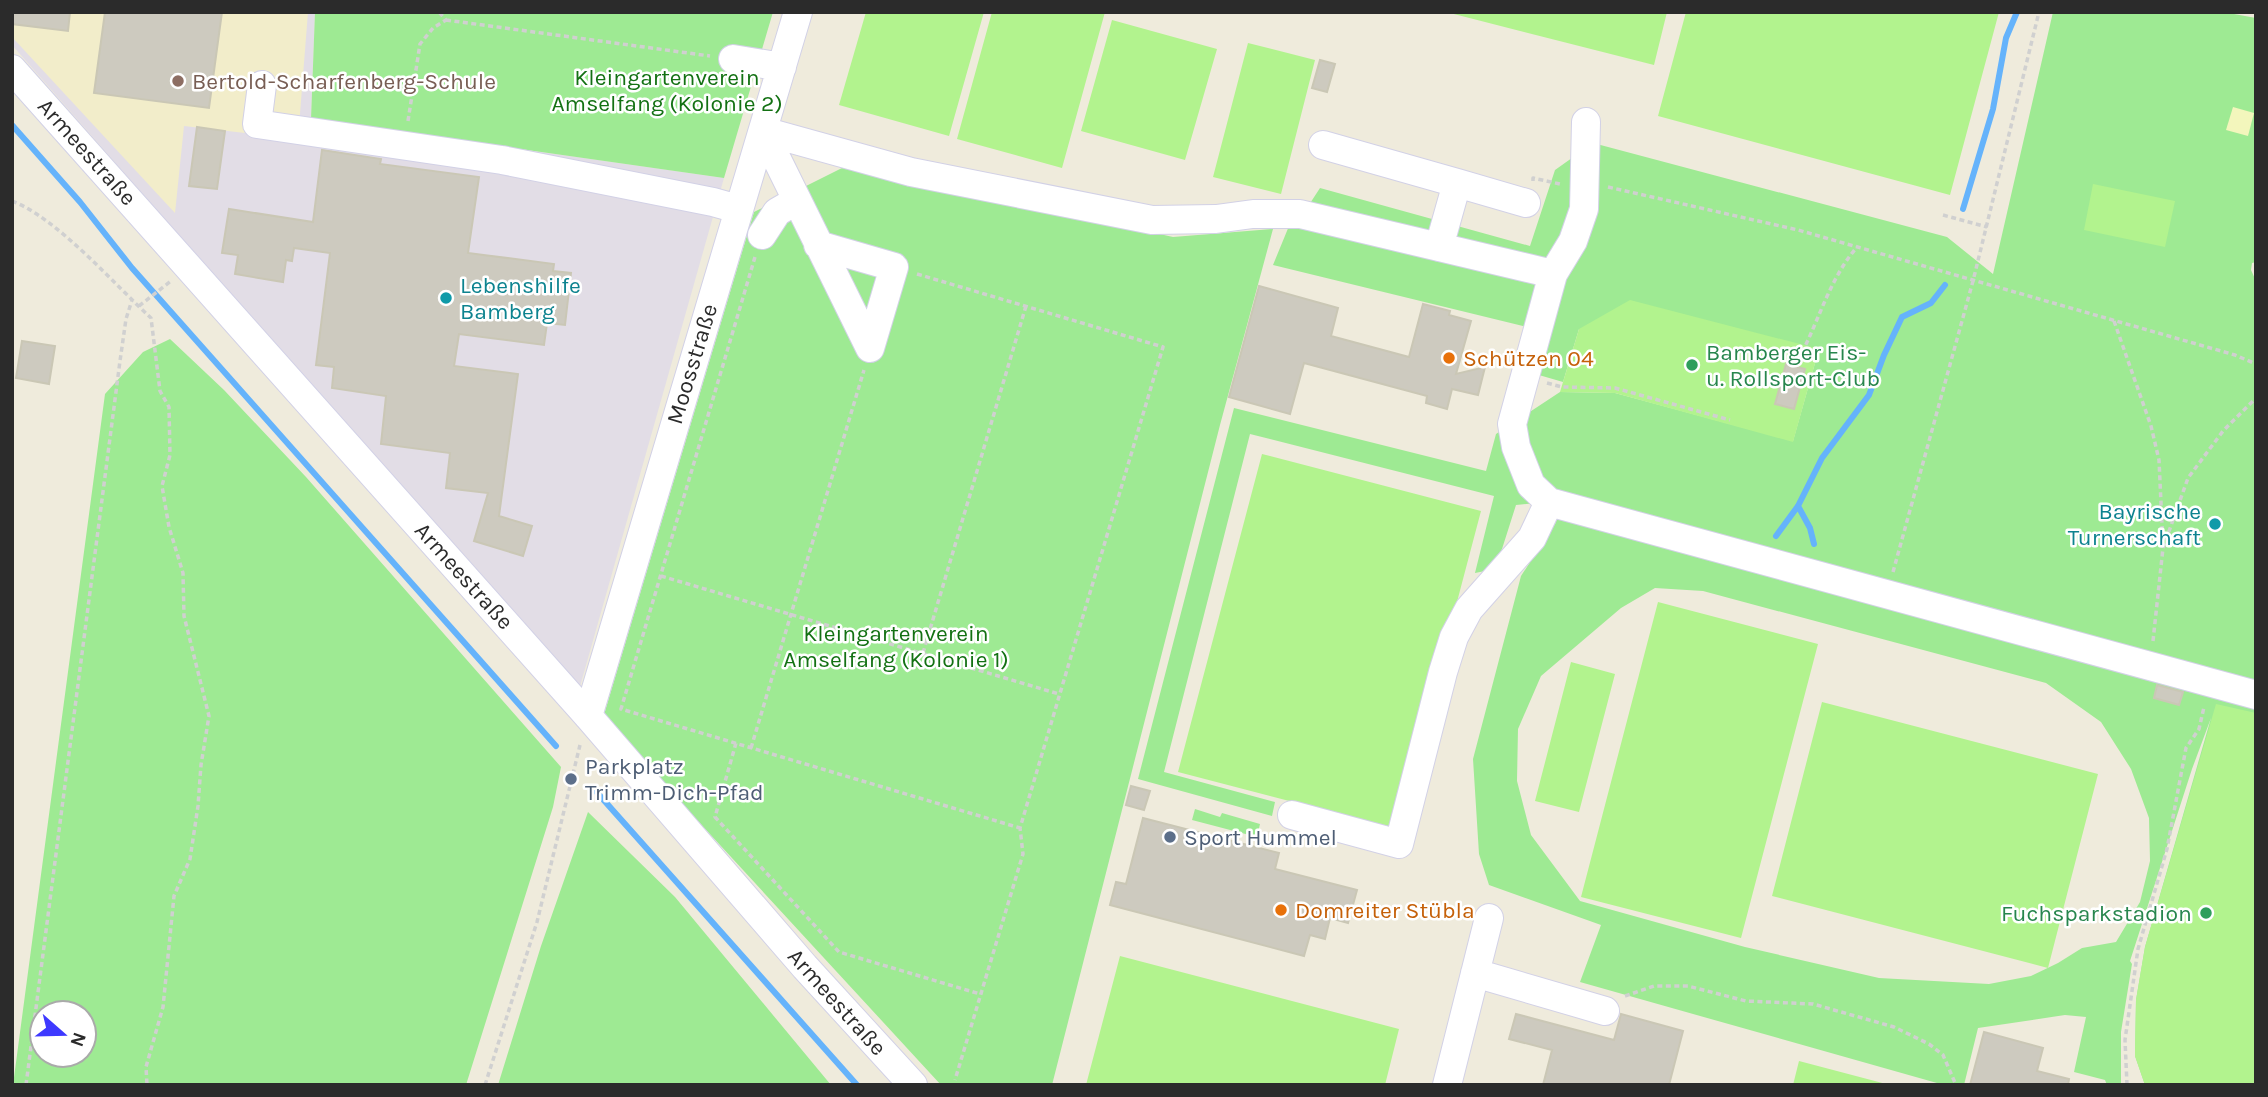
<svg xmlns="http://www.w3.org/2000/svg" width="2268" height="1097" font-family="Karla,sans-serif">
	<rect width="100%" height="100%" fill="#efebdc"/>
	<path fill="#e2dde6" d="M 12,12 L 315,12 L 311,119 L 724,178 L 579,690 L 12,45 Z"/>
	<path fill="#f2edca" d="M 12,12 L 308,12 L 298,139 L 184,126 L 175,213 L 12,37 Z"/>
	<path fill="#9eea93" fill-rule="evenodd" d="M 315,12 L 773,12 L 724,178 L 311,119 Z
		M 2053,12 L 2223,12 L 2256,18 L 2256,262 L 2252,263 L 2251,270 L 2256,281 L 2256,845 L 2145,1085 L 2135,1056 L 2136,1000 L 2145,947 L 2211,718 L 2192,769 L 2130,961 L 2132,964 L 2121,1032 L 2121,1085 L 2107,1085 L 2105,1080 L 2074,1072 L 2086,1017 L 2065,1015 L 1978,1028 L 1964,1085 L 1944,1085 L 1580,982 L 1601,925 L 1489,885 L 1479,854 L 1473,759 L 1521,576 L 1555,524 L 1564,500 L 1516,505 L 1502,549 L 1490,570 L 1475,573 L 1494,496 L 1250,434 L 1164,772 L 1275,802 L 1272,816 L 1138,779 L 1234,408 L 1486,471 L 1496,434 L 1560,392 L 1615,393 L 1793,441 L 1819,349 L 1579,329 L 1563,382 L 1532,373 L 1543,331 L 1273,265 L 1289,226 L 1305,211 L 1320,188 L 1530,246 L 1555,170 L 1593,143 L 1947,237 L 1993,274 ZM 1655,588 L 1703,591 L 2046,683 L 2101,722 L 2131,769 L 2149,818 L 2150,861 L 2140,902 L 2116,942 L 2082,948 L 2058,963 L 2031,976 L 1989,984 L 1879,978 L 1745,947 L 1580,901 L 1531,835 L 1517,781 L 1518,729 L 1541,676 L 1621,608 Z
		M 848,165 L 1173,237 L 1273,229 L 1220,425 L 1052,1085 L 941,1085 L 603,718 L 754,212 Z
		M 170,339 L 224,390 L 306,477 L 561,767 L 553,807 L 466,1085 L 13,1085 L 105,394 L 143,352 ZM 42,1013 L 84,1013 L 84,1055 L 42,1055 Z
		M 1195,809 L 1220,817 L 1222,813 L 1260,824 L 1257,837 L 1192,820 Z
		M 588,812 L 675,897 L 831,1085 L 498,1085 L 541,946 Z"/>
	<path fill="#f3f6bc" d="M 2233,107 L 2254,113 L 2248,136 L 2226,130 Z"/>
	<path fill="#b2f38e" d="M 866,12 L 984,12 L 949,136 L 839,105 Z
		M 992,12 L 1105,12 L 1062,168 L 957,139 Z
		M 1446,12 L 1667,12 L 1654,65 Z
		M 1686,12 L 1999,12 L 1950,195 L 1658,116 Z
		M 1112,20 L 1217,49 L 1185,160 L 1081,131 Z
		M 1248,43 L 1315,60 L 1281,194 L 1213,177 Z
		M 2093,184 L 2175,201 L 2165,247 L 2084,230 Z
		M 1630,300 L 1819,349 L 1793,442 L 1615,393 L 1560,392 L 1579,329 Z
		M 1262,454 L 1481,511 L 1397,829 L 1178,772 Z
		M 1658,602 L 1818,644 L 1741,938 L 1581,897 Z
		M 1571,662 L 1615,674 L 1579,812 L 1535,801 Z
		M 1822,702 L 2098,774 L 2048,968 L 1772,896 Z
		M 2216,704 L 2256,713 L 2256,1085 L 2145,1085 L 2135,1056 L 2136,1000 L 2145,947 Z
		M 1120,956 L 1399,1029 L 1385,1085 L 1086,1085 Z
		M 1799,1061 L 1890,1085 L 1793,1085 Z"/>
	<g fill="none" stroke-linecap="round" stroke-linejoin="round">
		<path stroke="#65b3fb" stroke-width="6" d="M 12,125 L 80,202 L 132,268 L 556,746
			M 1963,209 L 1993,109 L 2006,38 L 2017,12
			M 1798,506 L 1810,528 L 1814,544
			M 1776,536 L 1798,506 L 1822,458 L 1869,395 L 1884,355 L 1902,317 L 1931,303 L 1945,285
			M 593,788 L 857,1085"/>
	</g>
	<path fill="#cdcabf" stroke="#cac7b5" stroke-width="2" d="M 12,12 L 70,12 L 68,31 L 12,24 Z
		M 105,12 L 222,12 L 209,108 L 94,93 Z
		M 1320,60 L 1335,64 L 1327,92 L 1312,88 Z
		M 197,127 L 225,131 L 217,189 L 189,186 Z
		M 322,150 L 381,159 L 380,164 L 479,177 L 468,253 L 554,264 L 553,271 L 571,273 L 565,325 L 547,323 L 544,345 L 459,334 L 454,366 L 518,374 L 499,516 L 532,526 L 523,556 L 474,541 L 488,493 L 446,488 L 450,453 L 381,444 L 386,396 L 332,388 L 334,367 L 316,365 L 330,253 L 294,248 L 292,261 L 286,260 L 283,282 L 235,274 L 238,255 L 222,253 L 229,209 L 313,222 Z
		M 1259,286 L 1338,308 L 1331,336 L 1409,357 L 1423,304 L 1450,311 L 1449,315 L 1471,321 L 1456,374 L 1485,367 L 1478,395 L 1452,389 L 1447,409 L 1426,403 L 1427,396 L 1304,363 L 1290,414 L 1229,397 Z
		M 22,341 L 55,346 L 49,384 L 16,378 Z
		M 1786,364 L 1805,369 L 1794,409 L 1775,404 Z
		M 2157,685 L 2183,692 L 2179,705 L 2154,698 Z
		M 1131,786 L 1150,791 L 1144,810 L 1126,805 Z
		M 1143,818 L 1279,853 L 1275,869 L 1357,890 L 1348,923 L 1330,918 L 1325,939 L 1310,935 L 1304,956 L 1110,905 L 1116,882 L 1126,884 Z
		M 1516,1014 L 1614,1040 L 1621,1014 L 1683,1031 L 1669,1085 L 1543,1085 L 1552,1050 L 1509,1039 Z
		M 1984,1032 L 2043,1048 L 2037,1071 L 2069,1079 L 2068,1085 L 1970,1085 Z"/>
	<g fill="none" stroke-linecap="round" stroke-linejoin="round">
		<defs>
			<path id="minor" d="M 733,59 L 782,67
				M 12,69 L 588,716 L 805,967 L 913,1085
				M 262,85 L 257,124 L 502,160 L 713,202 L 738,209
				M 1586,122 L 1584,209 L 1573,241 L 1553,274 L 1512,424 L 1516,447 L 1531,485 L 1549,502 L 2256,695
				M 763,131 L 911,172 L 1152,220 L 1216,219 L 1253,214 L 1300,214 L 1553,274
				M 763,131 L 870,348
				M 1323,145 L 1457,183
				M 762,235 L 777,212 L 796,201
				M 818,245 L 894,267 L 870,348
				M 1439,247 L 1457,183 L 1526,203
				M 588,716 L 798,12
				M 1292,815 L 1399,844 L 1443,672 L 1454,637 L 1469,609 L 1532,538 L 1549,502
				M 1475,973 L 1605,1011
				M 1447,1085 L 1489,918"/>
		</defs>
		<use href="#minor" stroke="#d2d1e6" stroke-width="30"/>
		<path stroke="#d0d0d0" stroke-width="3.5" stroke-dasharray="5 3.5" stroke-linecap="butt" d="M 446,20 L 710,56
			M 408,121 L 420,44 L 433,28 L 446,20 L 439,12
			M 1533,181 L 1533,178 L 1560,184
			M 1608,187 L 1798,230 L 2235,355 L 2256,364
			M 12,201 C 57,218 114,284 151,318 L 160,391 L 169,407 L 170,455 L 162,486 L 169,527 L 183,573 L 184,616 L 209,716 L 201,765 L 198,806 L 190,859 L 174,896 L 163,1007 L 146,1067 L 147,1085
			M 1943,215 L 1987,227
			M 755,257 L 621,709 L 1020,828
			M 917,274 L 1163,347 L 1020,828 L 1023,854 L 955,1080
			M 139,306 L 171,281
			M 2114,321 L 2151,426 L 2159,460 L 2163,546
			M 1798,360 C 1819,322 1828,281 1857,247
			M 1547,383 L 1562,387 L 1615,388 L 1730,420
			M 1893,572 L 1973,281 L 2039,12
			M 661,576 L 1059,694
			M 2153,641 L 2163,548 L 2188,478 L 2223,431 L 2256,398
			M 923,653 L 1026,306
			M 736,743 L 715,817 L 839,952 L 980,994
			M 751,748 L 864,370
			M 1625,996 L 1654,986 L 1688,986 L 1746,1001 L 1813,1004 L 1894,1027 L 1929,1044 L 1943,1055 L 1956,1085
			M 26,1085 L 120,361 L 126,319 L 132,300
			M 485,1085 L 537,922 L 580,745
			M 2127,1085 L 2125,1040 L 2138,949 L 2167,849 L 2186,748 L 2199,729 L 2204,707"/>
		<use href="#minor" stroke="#fff" stroke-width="28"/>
	</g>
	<circle fill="#8d6e63" stroke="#fff" stroke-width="2.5" cx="178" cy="81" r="7"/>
	<g fill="#0f9aa8" stroke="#fff" stroke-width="2.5">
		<circle cx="446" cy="298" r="7"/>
		<circle cx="2215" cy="524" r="7"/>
	</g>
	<g fill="#e8710a" stroke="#fff" stroke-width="2.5">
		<circle cx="1449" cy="358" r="7"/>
		<circle cx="1281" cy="910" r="7"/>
	</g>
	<g fill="#2e9e5b" stroke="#fff" stroke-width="2.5">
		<circle cx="1692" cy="365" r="7"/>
		<circle cx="2206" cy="913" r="7"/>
	</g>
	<g fill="#5c6f8a" stroke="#fff" stroke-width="2.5">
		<circle cx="571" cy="779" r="7"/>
		<circle cx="1170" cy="837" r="7"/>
	</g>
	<g text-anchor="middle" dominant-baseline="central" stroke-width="5" stroke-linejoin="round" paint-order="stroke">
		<g font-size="23" fill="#137113" stroke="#fff">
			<text x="667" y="77">Kleingartenverein<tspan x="667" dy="26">Amselfang (Kolonie 2)</tspan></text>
			<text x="896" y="633">Kleingartenverein<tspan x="896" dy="26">Amselfang (Kolonie 1)</tspan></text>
		</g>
		<g font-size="23" fill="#785e54" stroke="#fff" text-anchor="start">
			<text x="192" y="81">Bertold-Scharfenberg-Schule</text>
		</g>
		<g font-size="23" fill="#2b2b2b" stroke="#fff">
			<text transform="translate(87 152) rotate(48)">Armeestraße</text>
			<text transform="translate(692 364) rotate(-73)">Moosstraße</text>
			<text transform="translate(464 576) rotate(48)">Armeestraße</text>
			<text transform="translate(837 1002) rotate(48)">Armeestraße</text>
		</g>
		<g font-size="23" fill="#0d838f" stroke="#fff" text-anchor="start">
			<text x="460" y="285">Lebenshilfe<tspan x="460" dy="26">Bamberg</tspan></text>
			<text x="2201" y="511" text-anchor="end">Bayrische<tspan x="2201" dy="26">Turnerschaft</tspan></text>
		</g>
		<g font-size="23" fill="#27864d" stroke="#fff" text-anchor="start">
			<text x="1706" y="352">Bamberger Eis-<tspan x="1706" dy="26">u. Rollsport-Club</tspan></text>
			<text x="2192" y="913" text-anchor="end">Fuchsparkstadion</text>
		</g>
		<g font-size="23" fill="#c56008" stroke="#fff" text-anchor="start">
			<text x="1463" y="358">Schützen 04</text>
			<text x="1295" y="910">Domreiter Stübla</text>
		</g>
		<g font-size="23" fill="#4e5e75" stroke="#fff" text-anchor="start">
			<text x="585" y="766">Parkplatz<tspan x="585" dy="26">Trimm-Dich-Pfad</tspan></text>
			<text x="1184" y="837">Sport Hummel</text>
		</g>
	</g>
	<rect width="2268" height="1097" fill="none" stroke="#2b2b2b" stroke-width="28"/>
	<g transform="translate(63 1034) rotate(110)"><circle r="33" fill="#ffffff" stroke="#aaaaaa" stroke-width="2"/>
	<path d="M0-5L12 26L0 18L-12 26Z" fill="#3e39ff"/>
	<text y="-10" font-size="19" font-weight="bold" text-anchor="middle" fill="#2b2b2b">N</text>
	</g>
</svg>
